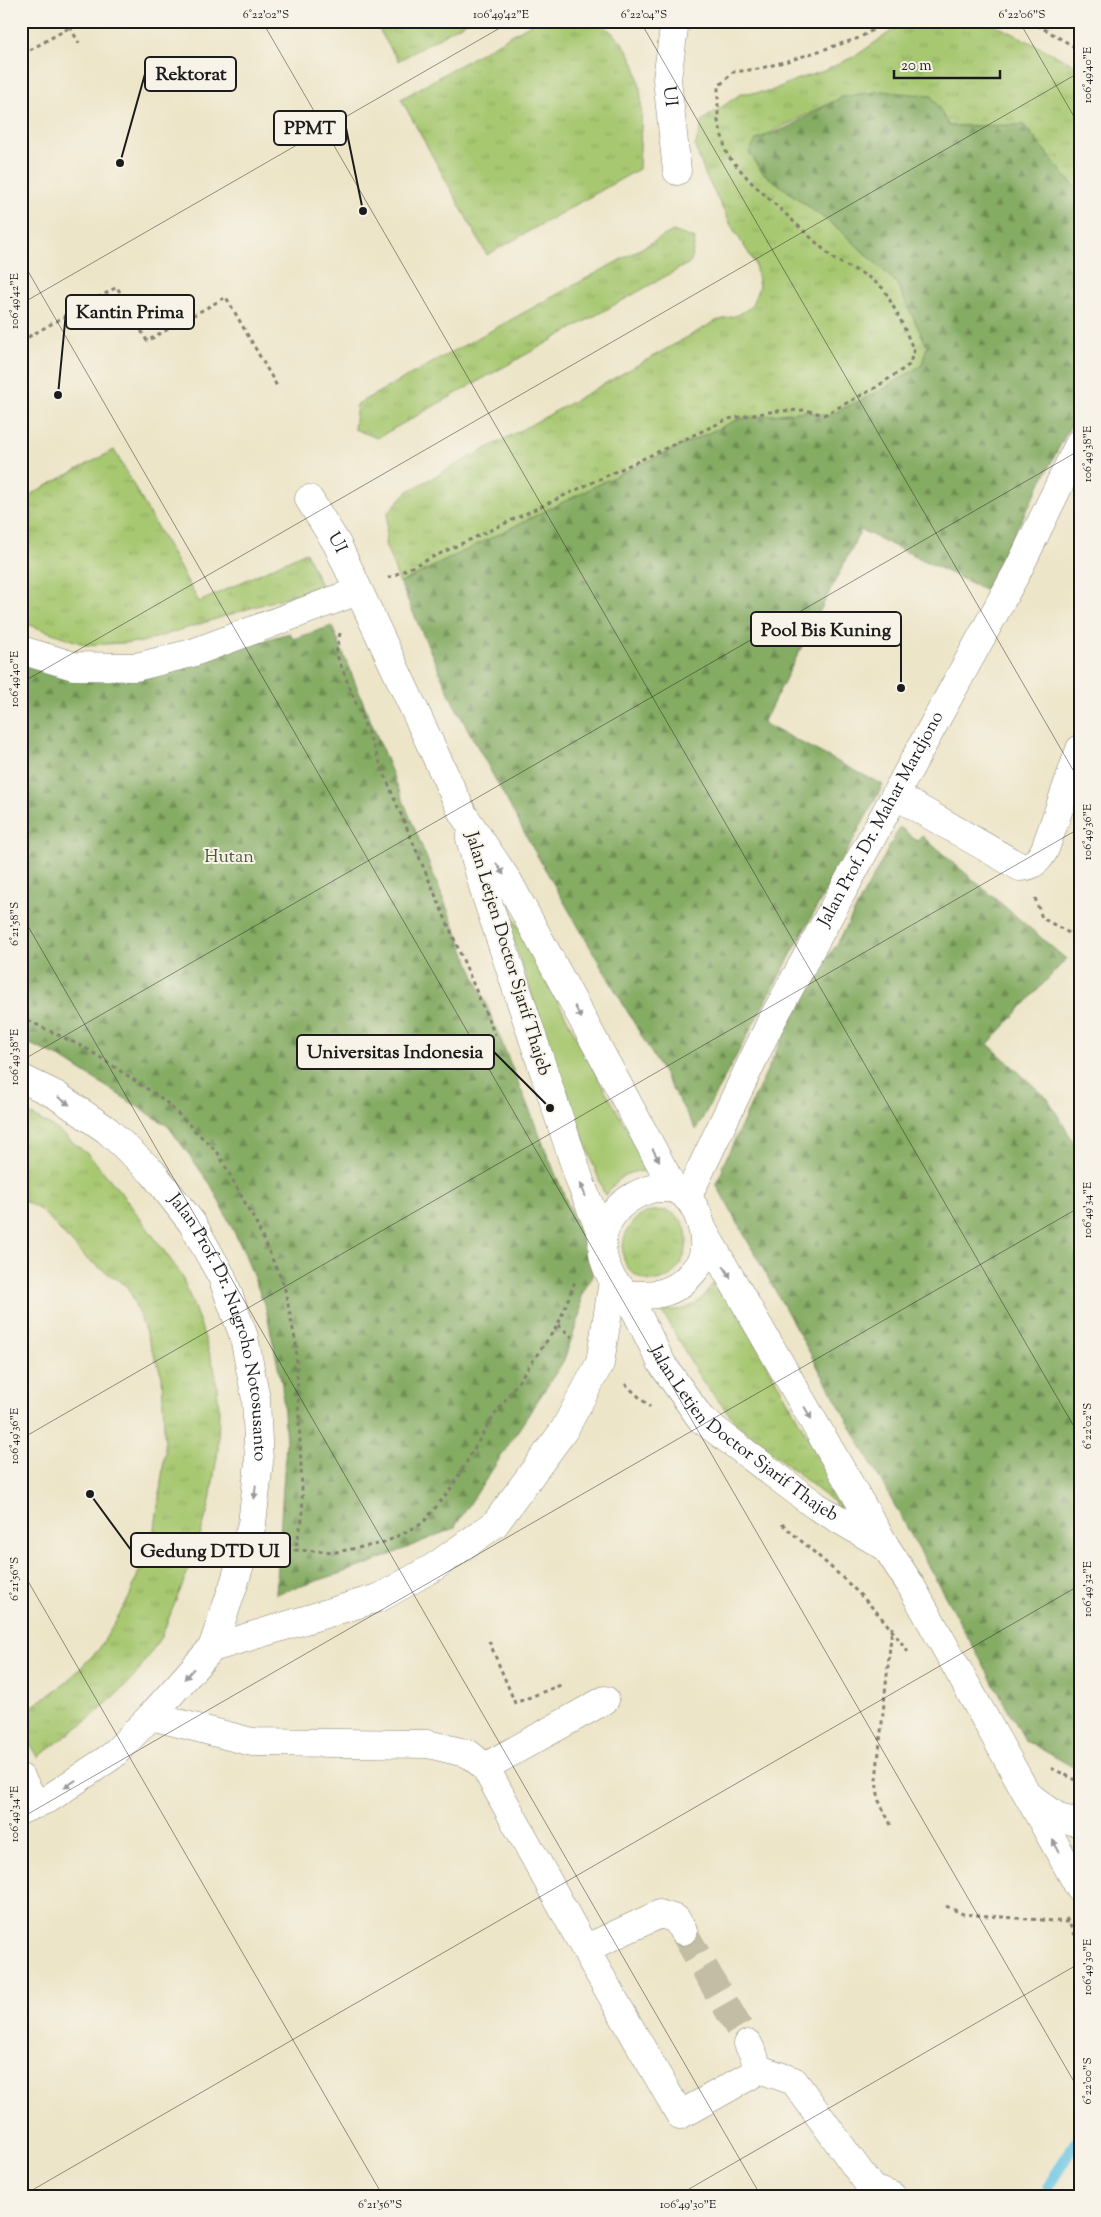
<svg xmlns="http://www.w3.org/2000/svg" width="1101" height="2217" font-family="'Sorts Mill Goudy',serif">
	<defs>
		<pattern id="grass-tufts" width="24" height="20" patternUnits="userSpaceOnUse" patternTransform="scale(1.25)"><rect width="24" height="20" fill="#a7c871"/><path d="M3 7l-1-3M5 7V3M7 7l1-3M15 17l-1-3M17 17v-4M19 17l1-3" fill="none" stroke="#8fab61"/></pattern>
		<pattern id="forest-firs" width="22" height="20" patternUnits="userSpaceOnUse" patternTransform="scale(1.25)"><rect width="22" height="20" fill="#85ac63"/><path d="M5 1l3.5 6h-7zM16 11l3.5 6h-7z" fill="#6c8b51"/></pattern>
	</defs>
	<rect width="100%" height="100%" fill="#f7f3e8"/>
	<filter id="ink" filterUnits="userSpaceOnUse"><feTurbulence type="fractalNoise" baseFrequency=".02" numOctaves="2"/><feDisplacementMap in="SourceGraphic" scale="10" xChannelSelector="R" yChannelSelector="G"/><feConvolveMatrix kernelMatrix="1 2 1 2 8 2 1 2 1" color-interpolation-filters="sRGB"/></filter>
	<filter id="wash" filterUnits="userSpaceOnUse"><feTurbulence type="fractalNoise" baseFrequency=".0096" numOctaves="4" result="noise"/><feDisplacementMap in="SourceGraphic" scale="20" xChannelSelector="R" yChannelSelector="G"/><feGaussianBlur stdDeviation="1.12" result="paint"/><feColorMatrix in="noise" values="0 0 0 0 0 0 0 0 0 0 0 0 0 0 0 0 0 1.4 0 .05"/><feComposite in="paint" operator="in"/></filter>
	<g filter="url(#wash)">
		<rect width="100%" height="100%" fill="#ede5c8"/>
		<path fill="url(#grass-tufts)" stroke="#627246" d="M 374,21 L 468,21 L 398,61 Z
			M 536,21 C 549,21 588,18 598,22 C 605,25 610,31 616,36 C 651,70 640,125 639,169 L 487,255 L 401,99 Z
			M 906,21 L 985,21 L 1012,33 L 1080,68 L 1080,190 L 1069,181 L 1024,125 L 949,126 L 842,97 L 756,140 L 762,172 L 841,231 L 896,282 L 927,346 L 922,365 L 884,389 L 828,416 L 806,411 L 739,419 L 622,473 L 400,583 L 385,544 L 388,512 L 408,491 L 547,416 L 716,321 L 738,315 L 751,307 L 759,287 L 755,263 L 732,227 L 706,176 L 695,147 L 703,120 L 742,93 L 769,92 L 795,80 L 824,71 L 857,55 Z
			M 673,231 L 695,239 L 691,262 L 377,438 L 354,429 L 357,404 Z
			M 114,450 L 199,602 L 306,552 L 321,586 L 142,642 L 86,645 L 21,622 L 21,498 L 22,499 Z
			M 21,1109 L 56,1129 L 90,1156 L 123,1195 L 181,1274 L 200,1323 L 215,1371 L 219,1407 L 218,1451 L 209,1506 L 193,1559 L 161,1637 L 132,1680 L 89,1719 L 38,1757 L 21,1728 L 21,1714 L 66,1683 L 99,1649 L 129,1598 L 155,1529 L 165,1452 L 162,1376 L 129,1288 L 86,1258 L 42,1211 L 21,1199 Z
			M 651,1211 C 656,1211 661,1210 666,1211 C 710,1222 678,1307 633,1273 C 616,1260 622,1230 637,1218 C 641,1215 646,1213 651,1211 Z
			M 717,1275 L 854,1519 L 737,1424 L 700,1378 L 661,1309 C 691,1314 704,1301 717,1275 Z"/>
		<path fill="url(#forest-firs)" stroke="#506440" d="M 882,91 L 932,96 L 949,126 L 1024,125 L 1069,181 L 1080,190 L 1080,407 L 985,590 L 861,530 L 763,723 L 883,785 L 696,1130 L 534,850 L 454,704 L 400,583 L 622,473 L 739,419 L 806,411 L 828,416 L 884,389 L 922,365 L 927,346 L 896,282 L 841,231 L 762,172 L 749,152 L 756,140 L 786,128 L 842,97 Z
			M 332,626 L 595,1271 L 581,1296 L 581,1313 L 563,1362 L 454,1528 L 366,1565 L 276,1594 L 286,1442 L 282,1385 L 266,1309 L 244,1252 L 211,1185 L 168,1126 L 63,1059 L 21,1040 L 21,664 L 208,656 L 290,633 L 293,639 Z
			M 900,827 L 917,841 L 922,836 L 1066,959 L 988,1044 L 1048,1099 L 1080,1153 L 1080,1771 L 1025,1740 L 716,1184 L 723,1169 L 722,1167 L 809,981 L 836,946 Z"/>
		<path fill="#a7c871" stroke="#627246" d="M 494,881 L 601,1083 L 652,1172 C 627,1169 620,1176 605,1196 L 537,1011 Z"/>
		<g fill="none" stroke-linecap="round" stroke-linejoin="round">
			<path stroke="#65c4e4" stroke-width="11" d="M 1048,2187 L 1080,2135"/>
		</g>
	</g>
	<g filter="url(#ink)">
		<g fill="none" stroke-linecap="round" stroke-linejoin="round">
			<path stroke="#c3bda6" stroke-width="28" stroke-dasharray="28 14" stroke-linecap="butt" d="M 683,1931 L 748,2044"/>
			<defs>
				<g id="minor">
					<path id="s1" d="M 675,21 L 667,79 L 677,171"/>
					<path id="s2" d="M 309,499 L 337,544 L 463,814 L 508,881 L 674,1189"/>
					<path d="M 21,650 L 74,666 L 136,667 L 192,653 L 358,591"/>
					<path d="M 895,795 L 1020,867 C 1033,867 1040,859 1045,849 L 1080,749"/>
					<path d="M 470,838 L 484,890 L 581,1184 L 602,1235"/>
					<path id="s3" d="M 21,1078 L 56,1095 L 107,1130 L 153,1173 L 192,1223 L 222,1277 L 244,1337 L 256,1399 L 259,1462 L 252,1524 L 234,1584 L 212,1648 L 151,1716 L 112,1756 L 50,1798 L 21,1810"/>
					<path d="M 655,1188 C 661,1189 669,1187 674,1189 C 696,1195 708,1235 703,1255 C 701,1265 685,1282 676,1287 C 661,1296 645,1295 628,1295 C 623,1290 618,1286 614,1281 C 611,1278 609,1272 607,1268 C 591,1229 618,1197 655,1188 Z"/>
					<path id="s4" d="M 687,1198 L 770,1024 L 1018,570 L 1080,442"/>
					<path d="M 703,1230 L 886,1547 L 910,1584 L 1080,1889"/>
					<path id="s5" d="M 628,1295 L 662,1364 L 701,1419 L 816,1506 L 884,1546"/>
					<path d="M 212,1648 L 381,1597 L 434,1567 L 495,1524 L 564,1430 L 600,1363 L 613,1281"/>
					<path d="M 151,1716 L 252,1742 L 428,1744 L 469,1754 L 485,1767 L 585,1949"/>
					<path d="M 485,1767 L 605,1700"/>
					<path d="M 21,1778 L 36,1804"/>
					<path d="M 1032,1798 L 1059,1818 L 1080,1823"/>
					<path d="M 683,1931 L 676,1919 L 660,1914 L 585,1949 L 680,2115 L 751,2075 C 760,2064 754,2055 748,2044"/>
					<path d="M 756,2068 L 794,2081 L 872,2189 L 892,2196"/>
				</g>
			</defs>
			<use href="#minor" stroke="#848072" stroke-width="29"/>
			<path stroke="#848072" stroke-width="3" stroke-dasharray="4 4" stroke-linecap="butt" d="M 1030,21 L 1080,50
				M 70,27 L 79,43
				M 30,50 L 81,21
				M 21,341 L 117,287 L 147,341 L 226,297 L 278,388
				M 388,578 L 728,419 L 776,411 L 805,410 L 824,415 L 875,388 L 909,365 L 914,351 L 903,325 L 884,289 L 867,276 L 835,260 L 750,181 L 727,155 L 718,121 L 718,87 L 733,72 L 758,69 L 791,60 L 859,38 L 888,21
				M 340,633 L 336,653 L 394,798 L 495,1035
				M 1035,898 L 1042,918 L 1080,939
				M 21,1017 L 89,1050 L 164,1100 L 218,1153 L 256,1223 L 284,1285 L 296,1344 L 303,1515 L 295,1550 L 336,1552 L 384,1543 L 423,1523 L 452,1487 L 489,1423 L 558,1325 L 576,1279
				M 558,1325 L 572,1337
				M 625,1384 L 650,1407
				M 782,1524 C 829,1566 874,1601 910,1655
				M 489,1641 L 515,1703 L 563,1684
				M 1051,1768 L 1080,1782
				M 891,1825 L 879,1801 L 876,1780 L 892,1627
				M 946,1906 L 963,1914 L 1068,1922
				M 1066,1918 L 1080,1944"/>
			<use href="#minor" stroke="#fff" stroke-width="28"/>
		</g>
		<defs><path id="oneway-solid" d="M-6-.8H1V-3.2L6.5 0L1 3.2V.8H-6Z" transform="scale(1.25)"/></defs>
		<g fill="#999">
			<use href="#oneway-solid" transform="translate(500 869) rotate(57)"/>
			<use href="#oneway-solid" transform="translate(578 1012) rotate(62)"/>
			<use href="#oneway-solid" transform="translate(64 1101) rotate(34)"/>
			<use href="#oneway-solid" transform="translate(656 1155) rotate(61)"/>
			<use href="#oneway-solid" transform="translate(583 1190) rotate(-112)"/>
			<use href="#oneway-solid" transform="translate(727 1272) rotate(60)"/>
			<use href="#oneway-solid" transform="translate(808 1413) rotate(60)"/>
			<use href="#oneway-solid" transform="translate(255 1492) rotate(96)"/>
			<use href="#oneway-solid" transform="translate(189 1674) rotate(132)"/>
			<use href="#oneway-solid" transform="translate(70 1784) rotate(146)"/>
			<use href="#oneway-solid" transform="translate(1056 1846) rotate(-119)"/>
		</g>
	</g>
	<path fill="none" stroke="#1c1c1c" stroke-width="1" stroke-opacity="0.45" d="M 262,21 L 1080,1437M 640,21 L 1080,782M 1019,21 L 1080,127M 21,259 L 1080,2092M 21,304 L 512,21M 21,683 L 1080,72M 21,914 L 761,2196M 21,1061 L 1080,450M 21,1439 L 1080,828M 21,1569 L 383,2196M 21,1818 L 1080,1207M 22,2196 L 1080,1585M 677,2196 L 1080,1963"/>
	<g text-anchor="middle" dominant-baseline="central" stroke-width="4" stroke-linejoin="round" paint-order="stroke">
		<g font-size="18" fill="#1c1c1c" stroke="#f7f3e8">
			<text stroke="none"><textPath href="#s1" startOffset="76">UI</textPath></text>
			<text stroke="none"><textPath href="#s2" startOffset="52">UI</textPath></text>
			<text stroke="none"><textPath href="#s4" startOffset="426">Jalan Prof. Dr. Mahar Mardjono</textPath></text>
			<text transform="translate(507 954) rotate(73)">Jalan Letjen Doctor Sjarif Thajeb</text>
			<text stroke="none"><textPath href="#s3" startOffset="336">Jalan Prof. Dr. Nugroho Notosusanto</textPath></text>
			<text stroke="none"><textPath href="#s5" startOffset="185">Jalan Letjen Doctor Sjarif Thajeb</textPath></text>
		</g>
		<g font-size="18" fill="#4d583a" stroke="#f7f3e8">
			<text x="229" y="858">Hutan</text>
		</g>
	</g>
	<path fill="none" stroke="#1c1c1c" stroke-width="2" d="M120 163L145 74M363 211L346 128M58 395L66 312M901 688L901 629M550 1108L494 1052M90 1494L131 1550"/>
	<g fill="#1c1c1c" stroke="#f7f3e8" stroke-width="2">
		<circle cx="120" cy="163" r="5"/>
		<circle cx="363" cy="211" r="5"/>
		<circle cx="58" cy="395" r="5"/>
		<circle cx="901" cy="688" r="5"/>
		<circle cx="550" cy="1108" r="5"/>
		<circle cx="90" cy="1494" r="5"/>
	</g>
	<g fill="#f7f3e8" stroke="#1c1c1c" stroke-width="2">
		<rect x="145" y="57" width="91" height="34" rx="5"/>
		<rect x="274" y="111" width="72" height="34" rx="5"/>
		<rect x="66" y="295" width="128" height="34" rx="5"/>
		<rect x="751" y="612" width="150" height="34" rx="5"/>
		<rect x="297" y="1035" width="197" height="34" rx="5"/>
		<rect x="131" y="1533" width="159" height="34" rx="5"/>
	</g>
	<g font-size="19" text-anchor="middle" font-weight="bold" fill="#1c1c1c">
		<text x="191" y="80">Rektorat</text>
		<text x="310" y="134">PPMT</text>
		<text x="130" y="318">Kantin Prima</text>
		<text x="826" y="636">Pool Bis Kuning</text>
		<text x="395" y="1058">Universitas Indonesia</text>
		<text x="210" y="1557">Gedung DTD UI</text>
	</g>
	<rect width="1101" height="2217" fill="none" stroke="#f7f3e8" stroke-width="55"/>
	<path d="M894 70v8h106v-8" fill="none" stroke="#1c1c1c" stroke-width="2.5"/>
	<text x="901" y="70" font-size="15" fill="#1c1c1c" stroke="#f7f3e8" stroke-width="4" paint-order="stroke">20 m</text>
	<rect x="28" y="28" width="1046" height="2162" fill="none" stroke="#1c1c1c" stroke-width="2"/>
	<g font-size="12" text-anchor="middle" fill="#1c1c1c">
		<text x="266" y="18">6°22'02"S</text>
		<text x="501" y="18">106°49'42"E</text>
		<text x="644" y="18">6°22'04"S</text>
		<text x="1022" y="18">6°22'06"S</text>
		<text transform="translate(1087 75) rotate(-90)" y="4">106°49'40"E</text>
		<text transform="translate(14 301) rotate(-90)" y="4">106°49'42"E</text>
		<text transform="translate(1087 454) rotate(-90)" y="4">106°49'38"E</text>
		<text transform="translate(14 679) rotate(-90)" y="4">106°49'40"E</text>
		<text transform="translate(1087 832) rotate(-90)" y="4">106°49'36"E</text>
		<text transform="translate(14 924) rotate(-90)" y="4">6°21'58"S</text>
		<text transform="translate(14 1057) rotate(-90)" y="4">106°49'38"E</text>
		<text transform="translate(1087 1210) rotate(-90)" y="4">106°49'34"E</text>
		<text transform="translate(1087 1426) rotate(-90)" y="4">6°22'02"S</text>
		<text transform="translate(14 1436) rotate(-90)" y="4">106°49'36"E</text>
		<text transform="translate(14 1579) rotate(-90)" y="4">6°21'56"S</text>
		<text transform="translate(1087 1589) rotate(-90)" y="4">106°49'32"E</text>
		<text transform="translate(14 1814) rotate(-90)" y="4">106°49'34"E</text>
		<text transform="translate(1087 1967) rotate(-90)" y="4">106°49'30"E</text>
		<text transform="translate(1087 2081) rotate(-90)" y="4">6°22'00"S</text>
		<text x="380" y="2208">6°21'56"S</text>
		<text x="688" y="2208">106°49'30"E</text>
	</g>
</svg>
